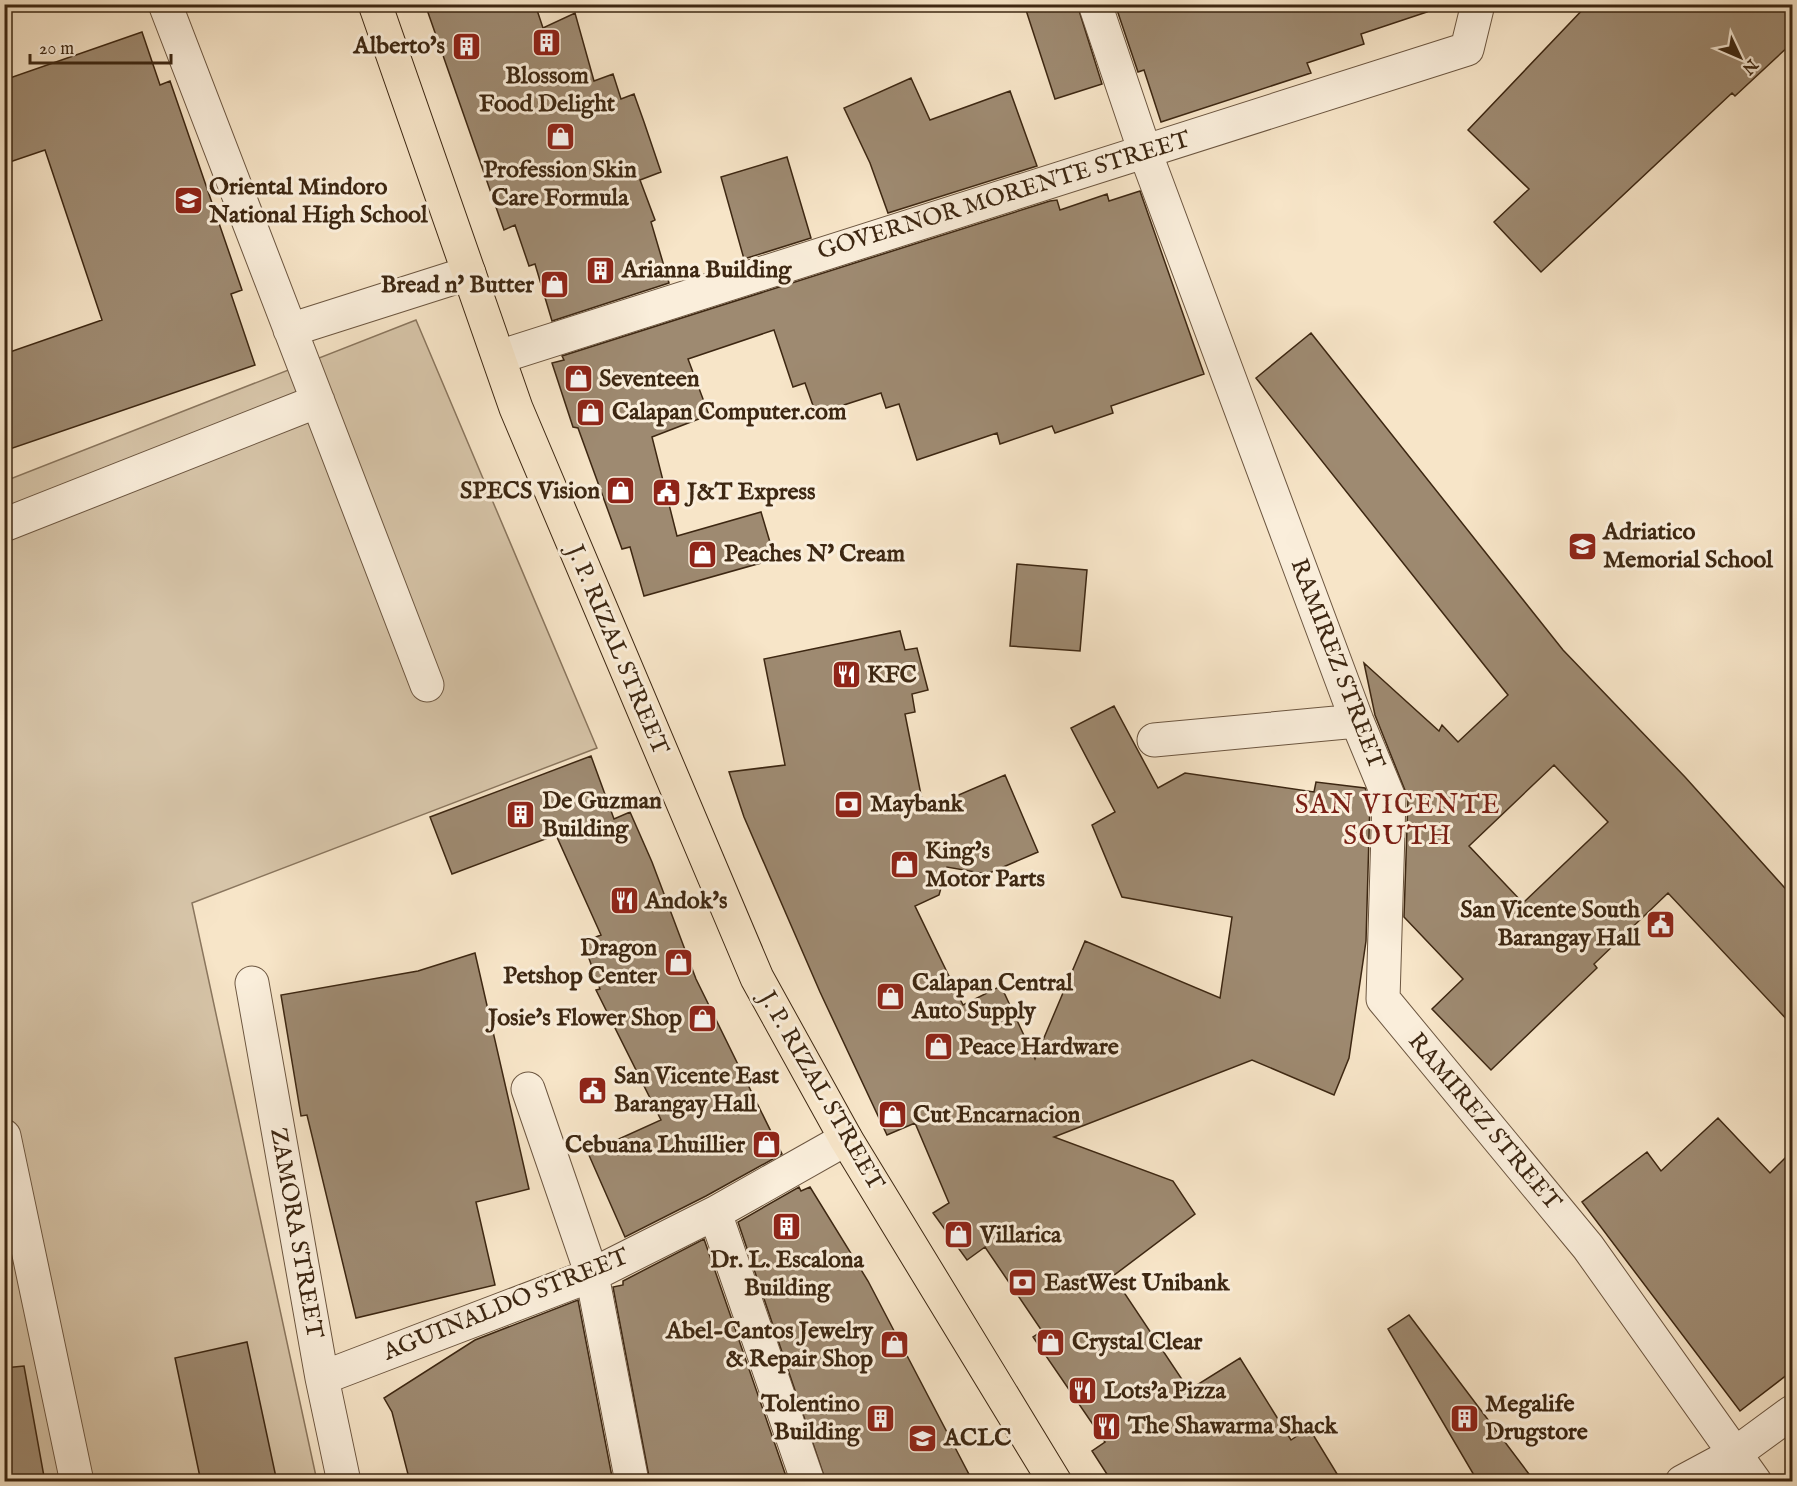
<svg xmlns="http://www.w3.org/2000/svg" width="1797" height="1486" font-family="'IM FELL English',serif">
	<rect width="100%" height="100%" fill="#f7e5c8"/>
	<filter id="stains"><feTurbulence type="fractalNoise" baseFrequency=".00333" numOctaves="4"/><feColorMatrix values="0 0 0 0 .2 0 0 0 0 .09 0 0 0 0 .02 0 0 0 .5 -.17"/></filter>
	<radialGradient id="worn" r=".72"><stop offset=".6" stop-color="#630" stop-opacity="0"/><stop offset="1" stop-color="#630" stop-opacity=".3"/></radialGradient>
	<path fill="#d7c5a9" stroke="#8a765e" stroke-width="1.5" d="M 416,320 L 597,748 L 192,903 L 317,1481 L 5,1481 L 5,481 Z"/>
	<path fill="#9e8a71" stroke="#3d2712" stroke-width="1.5" fill-rule="evenodd" d="M 425,4 L 535,4 L 543,28 L 575,13 L 594,81 L 613,74 L 621,99 L 634,94 L 644,122 L 661,172 L 640,180 L 655,220 L 651,222 L 669,283 L 552,321 L 535,264 L 529,266 L 515,225 L 504,230 Z
		M 1024,4 L 1077,4 L 1102,84 L 1055,99 Z
		M 1115,4 L 1426,4 L 1427,12 L 1361,34 L 1364,44 L 1307,63 L 1311,73 L 1161,122 L 1144,70 L 1138,72 Z
		M 1588,4 L 1792,4 L 1792,43 L 1735,96 L 1732,93 L 1541,272 L 1494,222 L 1529,189 L 1468,130 Z
		M 142,32 L 160,85 L 170,81 L 242,290 L 231,294 L 255,365 L 4,451 L 4,354 L 102,320 L 45,150 L 4,164 L 4,80 Z
		M 911,78 L 930,120 L 1010,91 L 1037,166 L 888,213 L 870,163 L 844,108 Z
		M 787,157 L 811,238 L 744,259 L 721,177 Z
		M 1140,191 L 1204,374 L 1111,406 L 1113,413 L 1055,433 L 1052,426 L 1000,444 L 997,433 L 917,460 L 899,404 L 886,408 L 881,393 L 816,414 L 805,383 L 793,387 L 774,330 L 688,359 L 709,415 L 652,437 L 677,536 L 761,512 L 775,559 L 644,596 L 630,547 L 622,549 L 578,428 L 573,427 L 552,363 L 564,360 L 562,356 L 1050,201 L 1057,200 L 1060,210 L 1107,194 L 1109,201 Z
		M 1311,333 L 1563,650 L 1685,777 L 1792,896 L 1792,1025 L 1668,893 L 1594,964 L 1597,968 L 1491,1070 L 1432,1009 L 1463,979 L 1404,917 L 1408,798 L 1375,715 L 1364,663 L 1439,731 L 1442,725 L 1458,742 L 1508,695 L 1256,378 ZM 1554,765 L 1608,822 L 1523,903 L 1469,846 Z
		M 1017,564 L 1087,570 L 1080,651 L 1010,646 Z
		M 900,631 L 905,650 L 917,648 L 928,690 L 912,694 L 915,712 L 905,714 L 924,810 L 1005,775 L 1038,852 L 987,874 L 947,867 L 939,895 L 915,906 L 963,1005 L 1001,986 L 1035,1059 L 1085,941 L 1220,998 L 1232,917 L 1122,897 L 1092,825 L 1115,812 L 1071,728 L 1114,706 L 1158,788 L 1185,773 L 1314,792 L 1316,782 L 1365,788 L 1370,801 L 1366,941 L 1349,1058 L 1334,1095 L 1252,1060 L 1054,1137 L 1173,1181 L 1195,1214 L 1113,1276 L 1189,1390 L 1240,1358 L 1291,1440 L 1309,1428 L 1342,1482 L 1112,1482 L 1092,1451 L 1105,1442 L 1033,1337 L 1042,1331 L 985,1247 L 967,1260 L 933,1213 L 949,1203 L 915,1123 L 887,1135 L 820,992 L 744,817 L 729,772 L 785,765 L 764,659 Z
		M 591,756 L 614,819 L 630,812 L 652,862 L 696,979 L 782,1154 L 706,1196 L 625,1237 L 588,1153 L 661,1120 L 596,990 L 600,989 L 583,942 L 601,935 L 556,835 L 452,874 L 430,817 Z
		M 475,953 L 529,1189 L 476,1202 L 495,1285 L 356,1318 L 307,1115 L 301,1116 L 281,995 L 418,971 Z
		M 1718,1118 L 1770,1173 L 1792,1151 L 1792,1371 L 1740,1411 L 1582,1202 L 1647,1152 L 1661,1171 Z
		M 799,1187 L 801,1191 L 810,1187 L 868,1281 L 973,1482 L 826,1482 L 738,1222 Z
		M 704,1239 L 788,1482 L 650,1482 L 613,1287 L 623,1285 L 623,1281 Z
		M 578,1300 L 613,1482 L 410,1482 L 392,1412 L 384,1398 L 475,1340 Z
		M 1409,1315 L 1535,1482 L 1478,1482 L 1388,1329 Z
		M 247,1342 L 277,1482 L 201,1482 L 175,1358 Z
		M 24,1366 L 45,1482 L 4,1482 L 4,1368 Z"/>
	<g fill="none" stroke-linecap="round" stroke-linejoin="round">
		<defs>
			<path id="minor" d="M 165,4 L 427,685
				M 1095,4 L 1145,152 L 1357,721 L 1389,798 L 1383,999 L 1588,1247 L 1755,1482
				M 290,330 L 469,273
				M 499,357 L 1467,49 L 1478,4
				M 4,525 L 318,401
				M 1154,740 L 1357,721
				M 252,983 L 322,1378 L 344,1482
				M 528,1089 L 592,1275 L 632,1482
				M 4,1136 L 77,1482
				M 715,1213 L 808,1482
				M 322,1378 L 592,1275 L 715,1213 L 846,1139
				M 1682,1482 L 1736,1453 L 1792,1412"/>
			<path id="highway" d="M 375,4 L 516,408 L 757,978 L 846,1139 L 1055,1482"/>
		</defs>
		<use href="#minor" stroke="#6c5640" stroke-width="35"/>
		<use href="#highway" stroke="#3d2712" stroke-width="35"/>
		<use href="#minor" stroke="#faeedb" stroke-width="33"/>
		<use href="#highway" stroke="#f7e5c8" stroke-width="33"/>
	</g>
	<defs>
		<symbol id="building-square" viewBox="-11 -11 22 22"><rect x="-9" y="-9" width="18" height="18" rx="4" fill="#8f2418" stroke="#faeedb"/><path d="M-4-6H4V6H1V3H-1V6H-4ZM-2.5-4.3h1.7v1.8h-1.7ZM.8-4.3h1.7v1.8H.8ZM-2.5-1h1.7V.8h-1.7ZM.8-1h1.7V.8H.8Z" fill="#fff"/></symbol>
		<symbol id="shop-square" viewBox="-11 -11 22 22"><rect x="-9" y="-9" width="18" height="18" rx="4" fill="#8f2418" stroke="#faeedb"/><path d="M-5-2.5h2.3a2.7 3.5 0 0 1 5.4 0H5L5.5 6h-11ZM-1.5-2.5h3a1.5 2.3 0 0 0-3 0Z" fill="#fff"/></symbol>
		<symbol id="school-square" viewBox="-11 -11 22 22"><rect x="-9" y="-9" width="18" height="18" rx="4" fill="#8f2418" stroke="#faeedb"/><path d="M0-5L7-2L0 1L-7-2ZM-4 1L0 2.5L4 1V4Q0 6-4 4Z" fill="#fff"/></symbol>
		<symbol id="civic-square" viewBox="-11 -11 22 22"><rect x="-9" y="-9" width="18" height="18" rx="4" fill="#8f2418" stroke="#faeedb"/><path d="M-.6-6.5H3V-4.5H.6V-3L4-1V1h2V6H-6V1h2V-1L-.6-3ZM-1.2 2.5V6h2.4V2.5Z" fill="#fff"/></symbol>
		<symbol id="restaurant-square" viewBox="-11 -11 22 22"><rect x="-9" y="-9" width="18" height="18" rx="4" fill="#8f2418" stroke="#faeedb"/><path d="M-5-6h1v4h1v-4h1v4h1v-4h1v5L-1.5 .5V6h-2V.5L-5-1ZM5-6V6H3V1.5H1.5Q1.5-4 5-6Z" fill="#fff"/></symbol>
		<symbol id="bank-square" viewBox="-11 -11 22 22"><rect x="-9" y="-9" width="18" height="18" rx="4" fill="#8f2418" stroke="#faeedb"/><path d="M-6-4H6V4H-6ZM0-2.3a2.3 2.3 0 1 0 0 4.6a2.3 2.3 0 1 0 0-4.6Z" fill="#fff"/></symbol>
		<symbol id="university-square" viewBox="-11 -11 22 22"><rect x="-9" y="-9" width="18" height="18" rx="4" fill="#8f2418" stroke="#faeedb"/><path d="M0-5L7-2L0 1L-7-2ZM-4 1L0 2.5L4 1V4Q0 6-4 4Z" fill="#fff"/></symbol>
	</defs>
	<g fill-rule="evenodd">
		<use href="#building-square" x="530" y="26" width="33" height="33"/>
		<use href="#building-square" x="450" y="30" width="33" height="33"/>
		<use href="#shop-square" x="544" y="120" width="33" height="33"/>
		<use href="#school-square" x="172" y="184" width="33" height="33"/>
		<use href="#building-square" x="584" y="254" width="33" height="33"/>
		<use href="#shop-square" x="538" y="268" width="33" height="33"/>
		<use href="#shop-square" x="562" y="362" width="33" height="33"/>
		<use href="#shop-square" x="574" y="396" width="33" height="33"/>
		<use href="#shop-square" x="604" y="474" width="33" height="33"/>
		<use href="#civic-square" x="650" y="476" width="33" height="33"/>
		<use href="#school-square" x="1566" y="530" width="33" height="33"/>
		<use href="#shop-square" x="686" y="538" width="33" height="33"/>
		<use href="#restaurant-square" x="830" y="658" width="33" height="33"/>
		<use href="#bank-square" x="832" y="788" width="33" height="33"/>
		<use href="#building-square" x="504" y="798" width="33" height="33"/>
		<use href="#shop-square" x="888" y="848" width="33" height="33"/>
		<use href="#restaurant-square" x="608" y="884" width="33" height="33"/>
		<use href="#civic-square" x="1644" y="908" width="33" height="33"/>
		<use href="#shop-square" x="662" y="946" width="33" height="33"/>
		<use href="#shop-square" x="874" y="980" width="33" height="33"/>
		<use href="#shop-square" x="686" y="1002" width="33" height="33"/>
		<use href="#shop-square" x="922" y="1030" width="33" height="33"/>
		<use href="#civic-square" x="576" y="1074" width="33" height="33"/>
		<use href="#shop-square" x="876" y="1098" width="33" height="33"/>
		<use href="#shop-square" x="750" y="1128" width="33" height="33"/>
		<use href="#building-square" x="770" y="1210" width="33" height="33"/>
		<use href="#shop-square" x="942" y="1218" width="33" height="33"/>
		<use href="#bank-square" x="1006" y="1266" width="33" height="33"/>
		<use href="#shop-square" x="1034" y="1326" width="33" height="33"/>
		<use href="#shop-square" x="878" y="1328" width="33" height="33"/>
		<use href="#restaurant-square" x="1066" y="1374" width="33" height="33"/>
		<use href="#building-square" x="864" y="1402" width="33" height="33"/>
		<use href="#building-square" x="1448" y="1402" width="33" height="33"/>
		<use href="#restaurant-square" x="1090" y="1410" width="33" height="33"/>
		<use href="#university-square" x="906" y="1422" width="33" height="33"/>
	</g>
	<g text-anchor="middle" dominant-baseline="central" stroke-width="6" stroke-linejoin="round" paint-order="stroke">
		<g font-size="24" font-weight="bold" fill="#3d2712" stroke="#faeedb" text-anchor="start">
			<text x="445" y="46" text-anchor="end">Alberto's</text>
			<text x="547" y="76" text-anchor="middle">Blossom<tspan x="547" dy="28">Food Delight</tspan></text>
			<text x="560" y="170" text-anchor="middle">Profession Skin<tspan x="560" dy="28">Care Formula</tspan></text>
			<text x="209" y="187">Oriental Mindoro<tspan x="209" dy="28">National High School</tspan></text>
			<text x="622" y="270">Arianna Building</text>
			<text x="534" y="285" text-anchor="end">Bread n' Butter</text>
			<text x="599" y="379">Seventeen</text>
			<text x="612" y="412">Calapan Computer.com</text>
			<text x="600" y="491" text-anchor="end">SPECS Vision</text>
			<text x="687" y="492">J&amp;T Express</text>
			<text x="1603" y="532">Adriatico<tspan x="1603" dy="28">Memorial School</tspan></text>
			<text x="724" y="554">Peaches N' Cream</text>
			<text x="867" y="675">KFC</text>
			<text x="542" y="801">De Guzman<tspan x="542" dy="28">Building</tspan></text>
			<text x="870" y="804">Maybank</text>
			<text x="925" y="851">King's<tspan x="925" dy="28">Motor Parts</tspan></text>
			<text x="645" y="901">Andok's</text>
			<text x="1640" y="910" text-anchor="end">San Vicente South<tspan x="1640" dy="28">Barangay Hall</tspan></text>
			<text x="657" y="948" text-anchor="end">Dragon<tspan x="657" dy="28">Petshop Center</tspan></text>
			<text x="912" y="983">Calapan Central<tspan x="912" dy="28">Auto Supply</tspan></text>
			<text x="682" y="1018" text-anchor="end">Josie's Flower Shop</text>
			<text x="959" y="1047">Peace Hardware</text>
			<text x="614" y="1076">San Vicente East<tspan x="614" dy="28">Barangay Hall</tspan></text>
			<text x="913" y="1115">Cut Encarnacion</text>
			<text x="745" y="1145" text-anchor="end">Cebuana Lhuillier</text>
			<text x="980" y="1235">Villarica</text>
			<text x="787" y="1260" text-anchor="middle">Dr. L. Escalona<tspan x="787" dy="28">Building</tspan></text>
			<text x="1044" y="1283">EastWest Unibank</text>
			<text x="873" y="1331" text-anchor="end">Abel-Cantos Jewelry<tspan x="873" dy="28">&amp; Repair Shop</tspan></text>
			<text x="1072" y="1342">Crystal Clear</text>
			<text x="1104" y="1391">Lots'a Pizza</text>
			<text x="860" y="1404" text-anchor="end">Tolentino<tspan x="860" dy="28">Building</tspan></text>
			<text x="1485" y="1404">Megalife<tspan x="1485" dy="28">Drugstore</tspan></text>
			<text x="1128" y="1426">The Shawarma Shack</text>
			<text x="944" y="1438">ACLC</text>
		</g>
		<g font-size="24" fill="#3d2712" stroke="#faeedb">
			<text transform="translate(1004 196) rotate(-17)">GOVERNOR MORENTE STREET</text>
			<text transform="translate(617 650) rotate(67)">J. P. RIZAL STREET</text>
			<text transform="translate(1337 664) rotate(69)">RAMIREZ STREET</text>
			<text transform="translate(821 1091) rotate(60)">J. P. RIZAL STREET</text>
			<text transform="translate(1484 1122) rotate(50)">RAMIREZ STREET</text>
			<text transform="translate(296 1233) rotate(80)">ZAMORA STREET</text>
			<text transform="translate(506 1305) rotate(-22)">AGUINALDO STREET</text>
		</g>
		<g font-size="27" letter-spacing="1.5" fill="#7a1f14" stroke="#faeedb">
			<text x="1398" y="806">SAN VICENTE<tspan x="1398" dy="31">SOUTH</tspan></text>
		</g>
	</g>
	<rect width="1797" height="1486" fill="none" stroke="#f7e5c8" stroke-width="24"/>
	<rect x="6" y="6" width="1785" height="1474" fill="none" stroke="#3d2712" stroke-width="3"/>
	<rect x="12" y="12" width="1773" height="1462" fill="none" stroke="#3d2712" stroke-width="1.5"/>
	<g transform="translate(1740 57) rotate(134)" stroke="#faeedb" stroke-width="4.5" paint-order="stroke">
	<path d="M0-4.5L10 22L0 15L-10 22Z" fill="#3d2712"/>
	<text y="-9" font-size="16" font-weight="bold" text-anchor="middle" fill="#3d2712">N</text>
	</g>
	<path d="M30 54v9h141v-9" fill="none" stroke="#3d2712" stroke-width="3"/>
	<text x="39" y="54" font-size="18" fill="#3d2712" stroke="#faeedb" stroke-width="4.5" paint-order="stroke">20 m</text>
	<rect width="100%" height="100%" filter="url(#stains)"/>
	<rect width="100%" height="100%" fill="url(#worn)"/>
</svg>
